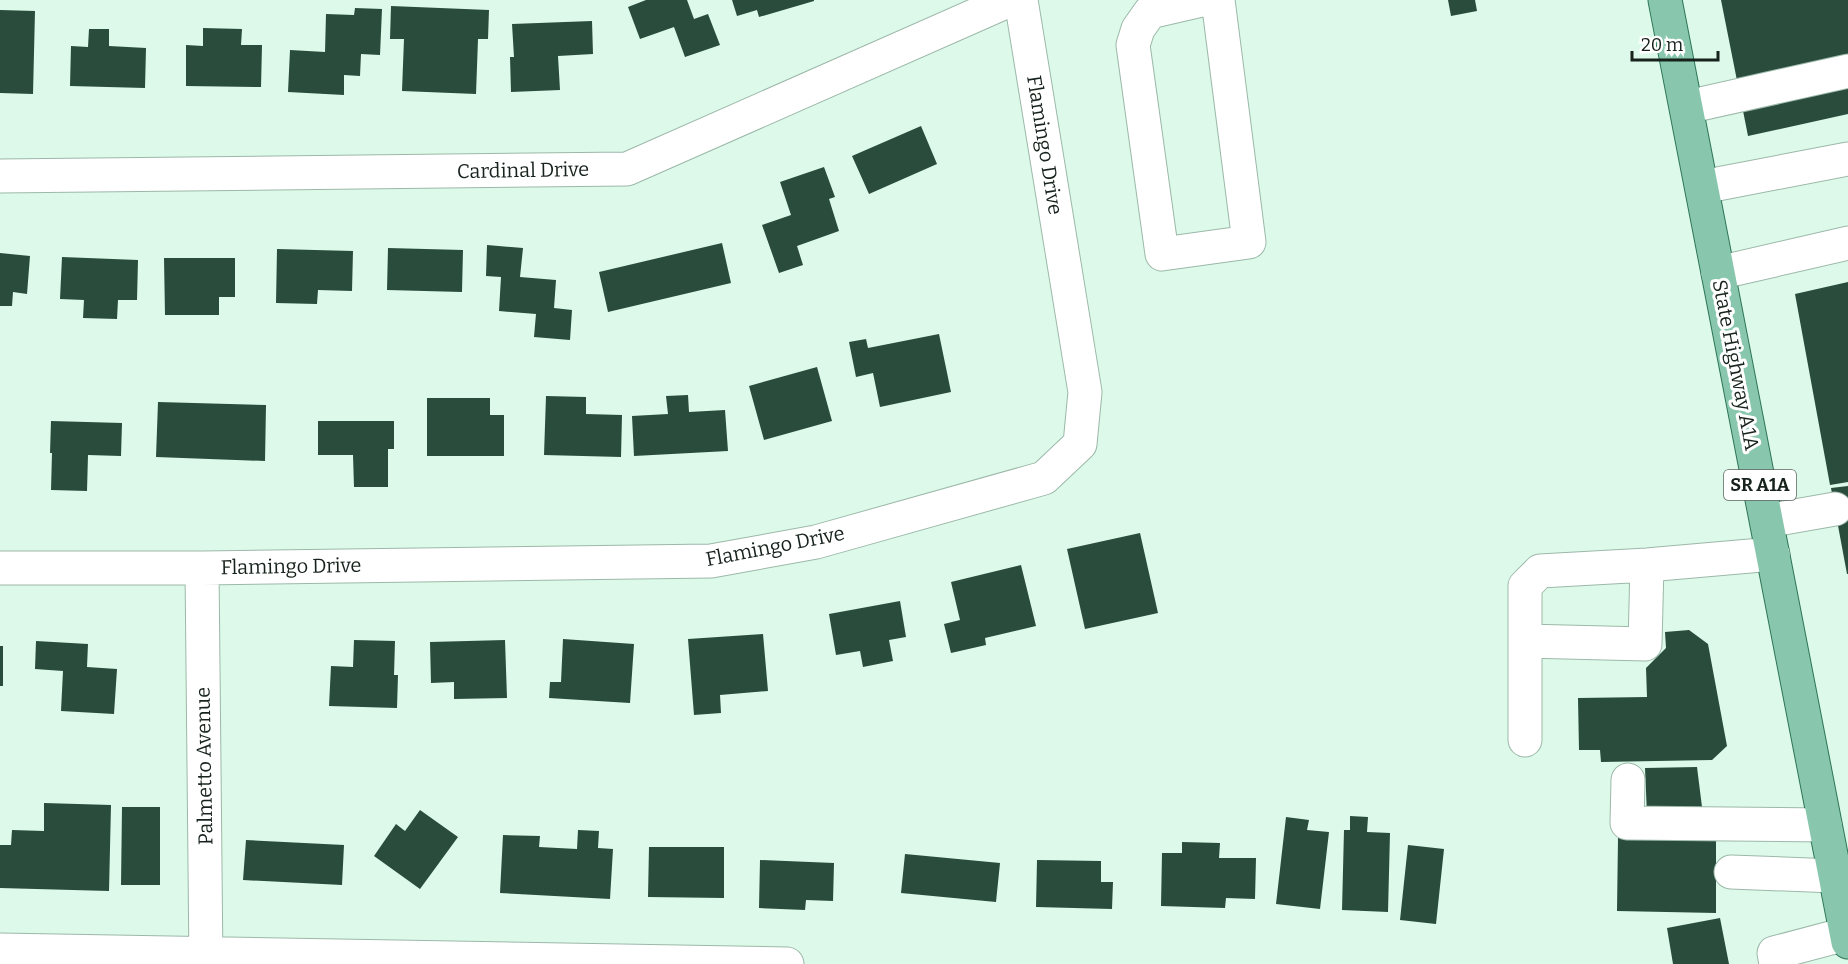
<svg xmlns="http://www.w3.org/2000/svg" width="1848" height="964" font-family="Bitter,serif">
	<rect width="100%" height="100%" fill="#dcf9e9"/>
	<path fill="#2a4c3c" d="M 646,0 L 687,0 L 694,19 L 708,14 L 720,45 L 685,57 L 674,27 L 640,39 L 628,7 Z
		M 732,0 L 814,0 L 814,1 L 759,17 L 757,10 L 737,16 Z
		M 1448,0 L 1475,0 L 1477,11 L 1451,16 Z
		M 1721,0 L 1848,0 L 1848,114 L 1748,136 Z
		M 391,6 L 489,10 L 488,39 L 478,39 L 476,94 L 402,91 L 404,39 L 390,39 Z
		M 355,8 L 382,9 L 380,55 L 361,54 L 360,76 L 344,75 L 344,95 L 288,92 L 290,50 L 325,52 L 326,14 L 354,15 Z
		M 0,10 L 35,11 L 33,94 L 0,93 Z
		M 592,21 L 593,54 L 558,56 L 560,90 L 511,92 L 510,57 L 514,57 L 512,24 Z
		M 203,28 L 242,29 L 241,45 L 262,45 L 261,87 L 186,86 L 186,45 L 203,46 Z
		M 89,29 L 109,29 L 109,46 L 146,48 L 145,88 L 70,86 L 71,46 L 88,47 Z
		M 921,126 L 937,164 L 869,194 L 852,156 Z
		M 824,167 L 835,197 L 829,199 L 839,231 L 797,246 L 803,265 L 779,273 L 762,225 L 791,215 L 780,182 Z
		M 722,243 L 731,283 L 608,312 L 599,272 Z
		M 487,245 L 523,248 L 520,277 L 556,280 L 554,308 L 572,310 L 570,340 L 534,337 L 536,314 L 499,311 L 501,277 L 486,276 Z
		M 388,248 L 463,250 L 462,292 L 387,290 Z
		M 277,249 L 353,251 L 352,291 L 318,290 L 317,304 L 276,303 Z
		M 0,253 L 30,256 L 27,294 L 13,292 L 12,306 L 0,306 Z
		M 62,257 L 138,260 L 137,300 L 118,300 L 117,319 L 83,318 L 84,300 L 60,299 Z
		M 164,258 L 235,258 L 235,297 L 219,297 L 219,315 L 165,315 Z
		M 1848,282 L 1848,482 L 1830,485 L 1795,294 Z
		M 939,334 L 951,392 L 880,407 L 873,373 L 856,377 L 849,342 L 866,339 L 868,348 Z
		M 817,367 L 832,421 L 764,440 L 749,386 Z
		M 688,395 L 689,412 L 725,410 L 728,451 L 634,456 L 632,416 L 668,414 L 666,396 Z
		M 546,396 L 586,397 L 586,414 L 622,415 L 621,457 L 544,455 Z
		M 427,398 L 490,398 L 490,415 L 504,415 L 504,456 L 427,456 Z
		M 158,402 L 266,405 L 265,461 L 156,457 Z
		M 51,421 L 122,423 L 121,456 L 88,455 L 87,491 L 51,490 L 52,453 L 50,453 Z
		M 318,421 L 394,421 L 394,449 L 388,449 L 388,487 L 354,487 L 353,455 L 318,455 Z
		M 1848,486 L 1848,574 L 1847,574 L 1831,488 Z
		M 1140,533 L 1158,613 L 1085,629 L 1067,549 Z
		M 1021,565 L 1036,626 L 985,638 L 986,645 L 951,653 L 944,624 L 960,620 L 951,582 Z
		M 900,601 L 906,637 L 889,640 L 893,661 L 863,667 L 860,651 L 836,655 L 829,614 Z
		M 1689,630 L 1708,644 L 1727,746 L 1712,760 L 1601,762 L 1600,750 L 1579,750 L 1578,698 L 1647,697 L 1646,668 L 1666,648 L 1665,632 Z
		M 763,634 L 768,691 L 720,695 L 721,713 L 694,715 L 688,639 Z
		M 563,639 L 634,644 L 630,703 L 549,698 L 550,682 L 561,682 Z
		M 354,640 L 395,641 L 394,675 L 398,675 L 397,708 L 329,706 L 331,666 L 353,667 Z
		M 505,640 L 507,698 L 454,699 L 454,682 L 431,683 L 430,642 Z
		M 36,641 L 88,644 L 87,667 L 117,669 L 114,714 L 61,711 L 63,671 L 35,669 Z
		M 0,646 L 3,646 L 3,686 L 0,686 Z
		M 1697,767 L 1703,815 L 1647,815 L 1645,768 Z
		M 44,803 L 111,805 L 109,891 L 0,888 L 0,845 L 11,845 L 12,830 L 44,831 Z
		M 122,807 L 160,807 L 160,885 L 121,885 Z
		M 420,810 L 458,837 L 420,889 L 374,856 L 396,824 L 405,831 Z
		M 1350,816 L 1368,817 L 1367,832 L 1390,833 L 1388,912 L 1342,910 L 1344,830 L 1350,830 Z
		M 1286,817 L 1309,820 L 1307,830 L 1329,832 L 1320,909 L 1276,904 Z
		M 578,830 L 599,831 L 598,848 L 613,849 L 610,899 L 500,893 L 503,835 L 540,836 L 539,847 L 577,849 Z
		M 1618,838 L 1716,840 L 1716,913 L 1617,911 Z
		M 246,840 L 344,845 L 342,885 L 243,880 Z
		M 1182,842 L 1220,843 L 1219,858 L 1256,858 L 1255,899 L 1226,898 L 1225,908 L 1161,906 L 1162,853 L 1182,853 Z
		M 1408,845 L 1444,849 L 1436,924 L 1400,920 Z
		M 649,847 L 724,847 L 724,898 L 648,897 Z
		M 905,854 L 1000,863 L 996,902 L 901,893 Z
		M 760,860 L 834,863 L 833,901 L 806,900 L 805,910 L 759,908 Z
		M 1037,860 L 1101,861 L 1101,882 L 1113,882 L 1112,909 L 1036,907 Z
		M 1720,918 L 1729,964 L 1673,964 L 1667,928 Z"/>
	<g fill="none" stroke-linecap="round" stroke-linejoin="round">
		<defs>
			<path id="minor" d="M 1202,0 L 1150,12 L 1138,29 L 1133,45 L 1162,254 L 1249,242 L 1218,0
				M 1687,107 L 1848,71
				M 0,176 L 627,169 L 1010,0
				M 1702,187 L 1848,159
				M 1718,273 L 1848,243
				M 1767,521 L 1835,509
				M 0,568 L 202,568 L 711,561 L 816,542 L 1044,478 L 1080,444 L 1085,392 L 1021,0
				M 202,568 L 206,964
				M 1525,641 L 1645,644 L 1647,565
				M 1525,740 L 1525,586 L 1540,571 L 1647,565 L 1773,554
				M 1628,780 L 1627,823 L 1825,825
				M 1731,872 L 1835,876
				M 0,950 L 787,964
				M 1776,964 L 1774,953 L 1846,934"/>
			<path id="major" d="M 1665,0 L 1848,942"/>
		</defs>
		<use href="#minor" stroke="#9cb8a9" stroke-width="35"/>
		<use href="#major" stroke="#2d7556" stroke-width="35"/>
		<use href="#minor" stroke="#fff" stroke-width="33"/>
		<use href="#major" stroke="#88c7ad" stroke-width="33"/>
	</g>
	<g text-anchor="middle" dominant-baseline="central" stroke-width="6" stroke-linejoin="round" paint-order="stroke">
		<rect fill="#fff" stroke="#5d6460" stroke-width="1.5" x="1724" y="470" width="72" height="30" rx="4.5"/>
		<g font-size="18" font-weight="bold" fill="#17221c">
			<text x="1760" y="485">SR A1A</text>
		</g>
		<g font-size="20" fill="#17221c" stroke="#fff">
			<text transform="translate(1045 145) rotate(81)">Flamingo Drive</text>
			<text transform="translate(523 170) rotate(-1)">Cardinal Drive</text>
			<text transform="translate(1736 365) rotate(79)">State Highway A1A</text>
			<text transform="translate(775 546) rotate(-11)">Flamingo Drive</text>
			<text transform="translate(291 566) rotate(-1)">Flamingo Drive</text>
			<text transform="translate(204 766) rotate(-91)">Palmetto Avenue</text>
		</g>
	</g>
	<path d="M1632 51v9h86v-9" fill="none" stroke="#17221c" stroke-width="3"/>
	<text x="1641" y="51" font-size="18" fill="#17221c" stroke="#ffffff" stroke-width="4.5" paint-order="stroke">20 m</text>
</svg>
